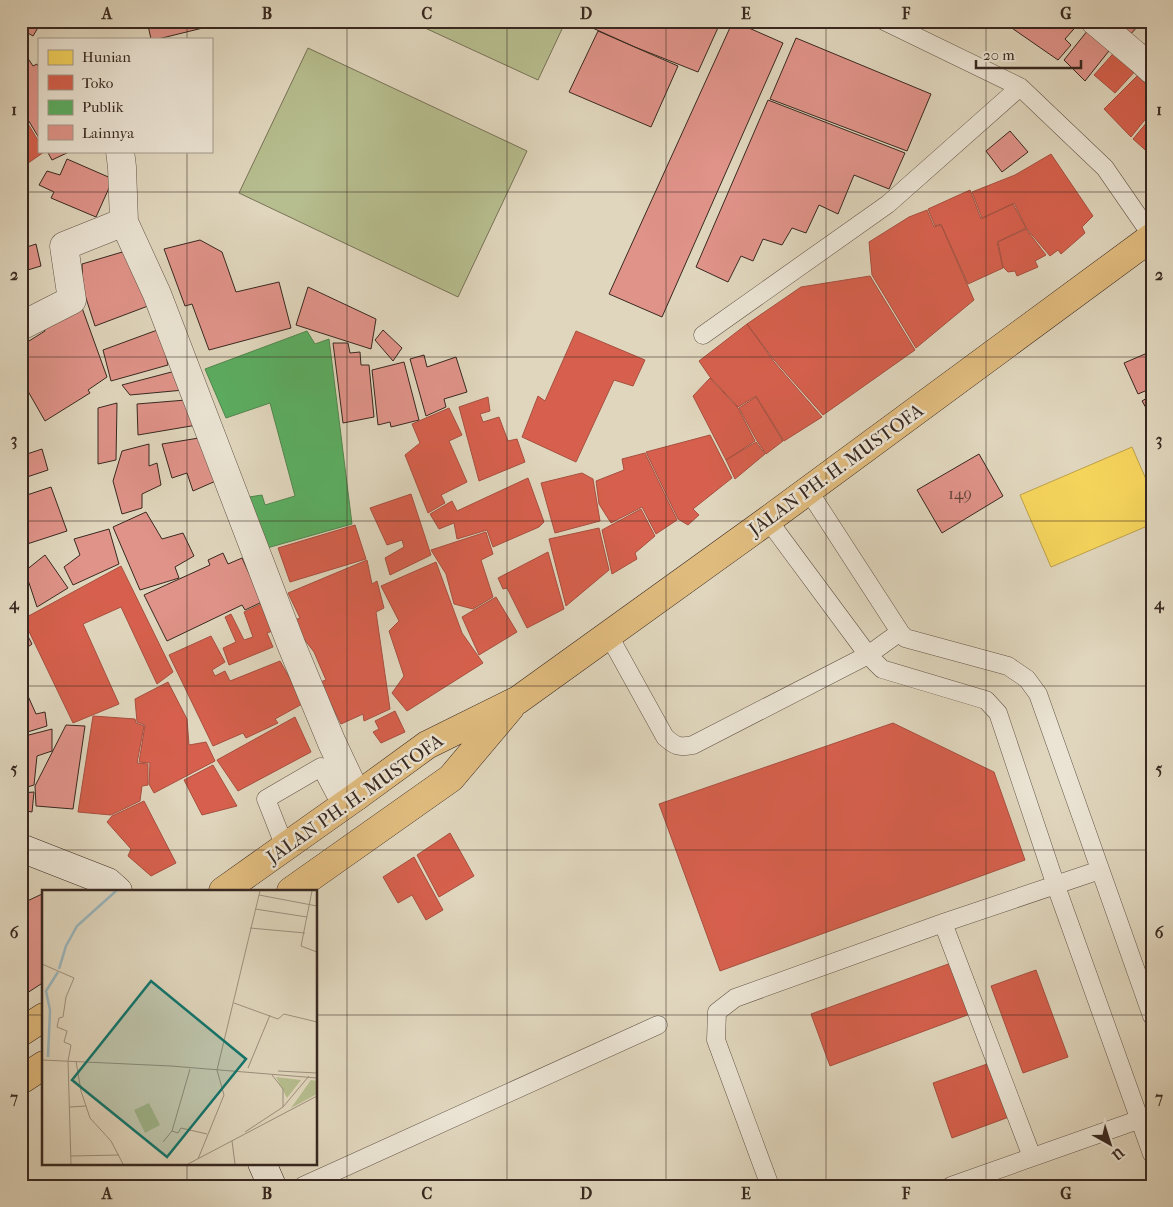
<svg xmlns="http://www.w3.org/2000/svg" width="1173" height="1207" font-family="'IM FELL French Canon',serif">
	<rect width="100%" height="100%" fill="#e0d6bd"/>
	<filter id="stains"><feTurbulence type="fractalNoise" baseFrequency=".004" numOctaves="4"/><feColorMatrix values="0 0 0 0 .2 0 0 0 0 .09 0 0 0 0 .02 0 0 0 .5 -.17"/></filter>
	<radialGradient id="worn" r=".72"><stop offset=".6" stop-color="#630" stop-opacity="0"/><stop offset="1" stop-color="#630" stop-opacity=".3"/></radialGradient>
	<path fill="#b6bd8e" stroke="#777257" d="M 413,21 L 546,21 L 562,29 L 538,80 L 412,22 Z
		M 308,48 L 527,151 L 458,297 L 239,193 Z"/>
	<path fill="#f6d55c" stroke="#bda14a" d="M 1132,447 L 1152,493 L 1152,524 L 1051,567 L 1020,495 Z"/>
	<path fill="#d6604d" stroke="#a74f40" d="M 1152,38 L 1152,63 L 1139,49 Z
		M 1119,47 L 1139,67 L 1115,93 L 1094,75 Z
		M 1144,69 L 1152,76 L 1152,111 L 1131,137 L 1104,109 Z
		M 21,112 L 39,142 L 39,151 L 44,152 L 21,168 Z
		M 1152,116 L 1152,156 L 1133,139 Z
		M 1051,154 L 1093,216 L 1082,227 L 1085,233 L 1061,254 L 1058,250 L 1050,256 L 1027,229 L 1014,203 L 982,218 L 972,192 L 1015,175 Z
		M 970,190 L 981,219 L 1013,204 L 1026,228 L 997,242 L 1003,268 L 968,284 L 941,224 L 935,226 L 928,209 Z
		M 927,210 L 934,227 L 941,225 L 974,300 L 916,348 L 872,275 L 869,242 L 909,217 Z
		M 1026,229 L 1046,255 L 1035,261 L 1038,267 L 1017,276 L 1015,271 L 1008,272 L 1003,267 L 998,242 Z
		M 870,276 L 915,350 L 823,415 L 774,360 L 747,324 L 801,287 Z
		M 747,324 L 774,362 L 822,417 L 784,441 L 756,396 L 738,407 L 710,377 L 699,361 Z
		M 576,331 L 645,360 L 633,386 L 614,380 L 576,462 L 522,437 L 538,396 L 545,401 Z
		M 710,378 L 738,408 L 755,441 L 726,460 L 693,396 Z
		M 488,397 L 490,411 L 480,414 L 483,422 L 499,417 L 508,441 L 517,439 L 525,462 L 479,481 L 459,407 Z
		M 756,397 L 783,441 L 766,454 L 757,441 L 739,408 Z
		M 449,408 L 462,435 L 449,441 L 467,482 L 441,495 L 445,503 L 428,513 L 405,455 L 420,443 L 412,424 Z
		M 710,435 L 732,478 L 693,509 L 699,515 L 688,525 L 678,519 L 646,452 Z
		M 756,442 L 765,454 L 735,479 L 726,460 Z
		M 645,453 L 677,520 L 656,534 L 642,507 L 611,523 L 599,504 L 596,481 L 624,470 L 622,459 Z
		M 582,473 L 593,479 L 600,521 L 555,533 L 541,483 Z
		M 528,478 L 544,522 L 539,527 L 493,547 L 487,530 L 457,539 L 454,523 L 439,529 L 430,514 L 452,501 L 457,511 Z
		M 411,494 L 431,555 L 390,575 L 385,558 L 404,547 L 402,540 L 387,545 L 370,508 Z
		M 641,509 L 655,536 L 635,553 L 637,559 L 612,574 L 602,530 Z
		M 355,525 L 366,559 L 290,582 L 278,548 Z
		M 599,528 L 609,570 L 566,606 L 549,539 Z
		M 486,532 L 493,554 L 481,560 L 493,597 L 473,609 L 454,604 L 446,574 L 431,550 Z
		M 548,552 L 564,609 L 527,628 L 507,588 L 503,589 L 498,578 Z
		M 367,560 L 372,584 L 377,581 L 384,608 L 376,612 L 390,709 L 364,721 L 363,714 L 341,724 L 320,682 L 326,680 L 314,652 L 301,635 L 295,620 L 300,618 L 288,593 Z
		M 436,562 L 462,633 L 483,663 L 407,711 L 392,693 L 404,676 L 389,631 L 399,621 L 381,586 Z
		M 121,566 L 173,672 L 157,684 L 121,607 L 83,624 L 119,704 L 73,723 L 23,619 Z
		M 496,597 L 517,632 L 479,655 L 462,617 Z
		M 263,603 L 275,630 L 267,633 L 273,647 L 229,665 L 223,648 L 236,642 L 225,617 L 231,614 L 244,640 L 253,637 L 244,612 Z
		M 211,636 L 225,662 L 212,670 L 215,676 L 225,671 L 230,681 L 280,661 L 304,703 L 275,719 L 278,723 L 246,738 L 243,733 L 213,746 L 169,655 Z
		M 168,682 L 187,719 L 189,745 L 206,742 L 215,761 L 154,793 L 149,784 L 150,763 L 139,762 L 145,725 L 137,722 L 135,699 Z
		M 395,711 L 405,732 L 381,743 L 373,732 L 379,729 L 375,721 Z
		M 93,716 L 135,719 L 136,723 L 144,726 L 137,763 L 148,764 L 148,785 L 142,786 L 140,801 L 111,815 L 78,812 Z
		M 295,717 L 311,752 L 238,791 L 217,760 Z
		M 893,723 L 994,772 L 1025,860 L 720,971 L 659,804 Z
		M 213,765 L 237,806 L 202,815 L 184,780 Z
		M 144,801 L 176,863 L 151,876 L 128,856 L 131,849 L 107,822 L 112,816 Z
		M 450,833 L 474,876 L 439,897 L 417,855 Z
		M 414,857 L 443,910 L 426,920 L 412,895 L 398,903 L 383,877 Z
		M 951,963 L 970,1014 L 830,1066 L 811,1014 Z
		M 1036,970 L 1068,1057 L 1023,1073 L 991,986 Z
		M 990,1063 L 1009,1117 L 952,1138 L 933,1083 Z"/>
	<path fill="#5aae61" stroke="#50864e" d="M 307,331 L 315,344 L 329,339 L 352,524 L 267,548 L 249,497 L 262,495 L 265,505 L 295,496 L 270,403 L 226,418 L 205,369 Z"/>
	<path fill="#e09389" stroke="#382820" d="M 21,21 L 42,21 L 33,36 L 21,29 Z
		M 147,21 L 219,21 L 219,24 L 158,39 L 151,39 Z
		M 577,21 L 721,21 L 698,72 L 635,47 Z
		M 733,21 L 783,43 L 662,317 L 609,294 Z
		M 1007,21 L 1079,21 L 1080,22 L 1065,39 L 1071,45 L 1058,60 L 1006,24 Z
		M 1103,21 L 1137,21 L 1140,24 L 1126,39 Z
		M 1092,25 L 1116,42 L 1085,81 L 1064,60 Z
		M 598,31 L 678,66 L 651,127 L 569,92 Z
		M 796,38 L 931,94 L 907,151 L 770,99 Z
		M 21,48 L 33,66 L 37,64 L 39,68 L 39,138 L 21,108 Z
		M 768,100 L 905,153 L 889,189 L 854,175 L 838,214 L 819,205 L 806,233 L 792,228 L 782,245 L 763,239 L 753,261 L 741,256 L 728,282 L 696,267 Z
		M 1010,131 L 1028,152 L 1002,172 L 986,151 Z
		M 47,151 L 71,151 L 52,160 Z
		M 67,159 L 113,179 L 96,217 L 51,198 L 54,192 L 39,185 L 47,171 L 60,175 Z
		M 200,240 L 222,252 L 236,292 L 279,282 L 291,328 L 209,350 L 192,304 L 185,306 L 164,249 Z
		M 36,244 L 41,266 L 21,272 L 21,249 Z
		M 129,250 L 148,306 L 95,326 L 83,289 L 82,264 Z
		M 308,287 L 376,319 L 371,349 L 296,325 Z
		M 81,305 L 107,377 L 88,390 L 90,393 L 45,421 L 21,379 L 21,346 L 45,331 L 40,322 Z
		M 160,329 L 168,365 L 111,381 L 103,350 Z
		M 383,330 L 402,348 L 393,361 L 375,340 Z
		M 333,343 L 348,343 L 350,353 L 360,352 L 361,365 L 369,365 L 374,417 L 343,423 Z
		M 1152,351 L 1152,388 L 1138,394 L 1124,363 Z
		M 424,355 L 427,367 L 456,357 L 467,392 L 444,399 L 446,407 L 426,416 L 410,359 Z
		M 404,362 L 419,420 L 391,427 L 390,422 L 378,425 L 372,370 Z
		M 183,369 L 184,390 L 130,395 L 122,385 Z
		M 1152,395 L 1152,418 L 1142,401 Z
		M 186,400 L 197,425 L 138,435 L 137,404 Z
		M 117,403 L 116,460 L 98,464 L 98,408 Z
		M 205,437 L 218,480 L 193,491 L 187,473 L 172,478 L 162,444 Z
		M 149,444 L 149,466 L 157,463 L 161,485 L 142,494 L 142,508 L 122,514 L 113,481 L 122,451 Z
		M 42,449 L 48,470 L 21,479 L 21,456 Z
		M 979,454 L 1003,496 L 942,533 L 917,490 Z
		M 51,487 L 67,531 L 21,546 L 21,497 Z
		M 146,512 L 162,539 L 183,533 L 194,556 L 175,567 L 179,578 L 140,590 L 113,527 Z
		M 109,529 L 119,564 L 73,585 L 64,567 L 80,555 L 74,539 Z
		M 223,553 L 228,564 L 242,558 L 262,602 L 245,610 L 242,605 L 167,641 L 144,595 L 210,565 L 208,560 Z
		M 45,555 L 68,588 L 37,607 L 25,571 Z
		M 21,623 L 32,644 L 21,652 Z
		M 28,696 L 36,714 L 45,712 L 47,726 L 21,734 L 21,697 Z
		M 66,725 L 85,726 L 73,809 L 36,806 L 35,786 Z
		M 52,729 L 52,751 L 37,756 L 34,785 L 21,789 L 21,737 Z
		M 34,792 L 32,812 L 21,810 L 21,793 Z
		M 42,894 L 44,897 L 44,982 L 21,997 L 21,904 Z"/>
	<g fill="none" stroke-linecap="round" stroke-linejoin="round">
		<defs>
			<path id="lane" d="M 884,21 L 1020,87 L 1105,168 L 1152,236
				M 703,335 L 888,204 L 1020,87
				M 808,490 L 900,632 L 905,638 L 1008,666 L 1027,679 L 1038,694 L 1152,1016
				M 768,520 L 868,655 L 882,669 L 986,700 L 998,713 L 1056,886 L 1152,1154
				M 608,634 L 665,737 C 675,746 679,748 693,745 L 868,655 L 900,632
				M 285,847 L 266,799 L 321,767 L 342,807
				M 943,923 L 1032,1157
				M 303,1186 L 658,1025
				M 770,1186 L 716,1040 L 717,1012 L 735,998 L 943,923 L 1100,870
				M 951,1186 L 1152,1115"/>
			<path id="street" d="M 1095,21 L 1140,59 L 1152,70
				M 120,151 L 122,167 L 124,222 L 157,294 L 291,644 L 332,743 L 357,796
				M 21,326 L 72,300 L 64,246 L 124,222"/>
			<path id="secondary" d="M 21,848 L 108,882 L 118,891
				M 262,1163 L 272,1186"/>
			<path id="highway" d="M 223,891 L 357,796 L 427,745 L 518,700 L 768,520 L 1152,237
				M 291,891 L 451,778 L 510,708
				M 21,1032 L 44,1017
				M 21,1080 L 44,1065"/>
		</defs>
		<use href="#lane" stroke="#625447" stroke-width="19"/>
		<use href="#street" stroke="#625447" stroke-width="29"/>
		<use href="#secondary" stroke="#382820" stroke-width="29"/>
		<use href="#highway" stroke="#382820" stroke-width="29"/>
		<use href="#lane" stroke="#ebe4d4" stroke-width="18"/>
		<use href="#street" stroke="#ebe4d4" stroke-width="28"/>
		<use href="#secondary" stroke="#ebe4d4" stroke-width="28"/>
		<use href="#highway" stroke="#e0bb7e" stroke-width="28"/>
	</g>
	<path fill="none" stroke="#382820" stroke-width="1" stroke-opacity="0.55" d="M 187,21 L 187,39M 347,21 L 347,1186M 507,21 L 507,1186M 666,21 L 666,1186M 826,21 L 826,1186M 986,21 L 986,1186M 187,151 L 187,891M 21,192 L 1152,192M 21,357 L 1152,357M 21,521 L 1152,521M 21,686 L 1152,686M 21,850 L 1152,850M 21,1015 L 44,1015M 316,1015 L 1152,1015M 187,1163 L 187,1186"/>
	<g text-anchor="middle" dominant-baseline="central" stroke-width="5" stroke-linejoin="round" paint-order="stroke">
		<g font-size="16" fill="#62433a">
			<text x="960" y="493">149</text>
		</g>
		<g font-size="19" fill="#382820" stroke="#ebe4d4">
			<text transform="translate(836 470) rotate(-36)">JALAN PH. H. MUSTOFA</text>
			<text transform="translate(355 799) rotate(-35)">JALAN PH. H. MUSTOFA</text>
		</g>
	</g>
	<g transform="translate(42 890)">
		<rect width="275" height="275" fill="#e0d6bd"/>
		<path d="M 234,187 L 259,190 L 245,208 ZM 269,190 L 275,191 L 275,204 L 249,218 ZM 107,213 L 118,235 L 103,243 L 92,220 Z" fill="#b6bd8e"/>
		<path fill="none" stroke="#9ab6bd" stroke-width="2.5" d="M 17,79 L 24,56 L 35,36 L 74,1M 6,167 L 8,120 L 4,101 L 16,82"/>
		<path fill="none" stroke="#9d907e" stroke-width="1" d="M 270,1 L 259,56 L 275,62M 217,5 L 275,16M 213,19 L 265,27M 208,38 L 263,43M 0,74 L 32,88 L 24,107 L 21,127 L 17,128 L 15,137 L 25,141 L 22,152 L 29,155 L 26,171 L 29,274M 192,113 L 236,129 L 242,124 L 275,132M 0,170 L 129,176 L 275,188M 34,171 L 39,201 L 48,228 L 69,251 L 81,274M 206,178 L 228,125M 236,181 L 275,183M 230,185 L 241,199 L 241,217M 28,217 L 44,216M 130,241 L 136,243 L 139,238 L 165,244M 203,242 L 241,217 L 267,186M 190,251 L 193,274M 121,252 L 130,241 L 148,179M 29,266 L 77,265M 156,269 L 182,205 L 175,180 L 218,1M 146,274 L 275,206"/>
		<path fill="#0f766e" fill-opacity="0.15" stroke="#0f766e" stroke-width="2.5" d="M 109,91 L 204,169 L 125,267 L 30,190 Z"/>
		<rect width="275" height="275" fill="none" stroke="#382820" stroke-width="2.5"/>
	</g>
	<rect width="1173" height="1207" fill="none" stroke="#e0d6bd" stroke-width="55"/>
	<rect x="38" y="38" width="175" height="115" fill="#ebe4d4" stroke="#a3998c"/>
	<rect x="48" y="50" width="25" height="15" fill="#f6d55c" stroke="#a3998c"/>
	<text x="82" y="62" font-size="15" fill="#382820">Hunian</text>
	<rect x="48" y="75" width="25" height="15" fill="#d6604d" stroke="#a3998c"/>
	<text x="82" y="88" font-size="15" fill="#382820">Toko</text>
	<rect x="48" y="100" width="25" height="15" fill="#5aae61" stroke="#a3998c"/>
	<text x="82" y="112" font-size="15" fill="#382820">Publik</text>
	<rect x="48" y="125" width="25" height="15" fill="#e09389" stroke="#a3998c"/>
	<text x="82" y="138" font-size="15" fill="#382820">Lainnya</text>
	<g transform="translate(1110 1144) rotate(141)" stroke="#ebe4d4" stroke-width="4" paint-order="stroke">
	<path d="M0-4L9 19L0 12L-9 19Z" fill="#382820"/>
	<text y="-8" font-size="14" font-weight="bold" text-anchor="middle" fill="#382820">U</text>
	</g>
	<path d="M976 60v8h105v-8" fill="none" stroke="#382820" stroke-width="2.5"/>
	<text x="983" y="60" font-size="15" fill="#382820" stroke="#ebe4d4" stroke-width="4" paint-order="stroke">20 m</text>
	<rect x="28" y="28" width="1118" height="1152" fill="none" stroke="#382820" stroke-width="2"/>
	<g font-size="16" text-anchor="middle" font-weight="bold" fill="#382820">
		<text x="107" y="19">A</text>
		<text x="267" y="19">B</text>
		<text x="427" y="19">C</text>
		<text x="586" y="19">D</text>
		<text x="746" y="19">E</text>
		<text x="906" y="19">F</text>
		<text x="1066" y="19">G</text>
		<text x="14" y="115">1</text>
		<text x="1159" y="115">1</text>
		<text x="14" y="280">2</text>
		<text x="1159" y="280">2</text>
		<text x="14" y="445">3</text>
		<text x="1159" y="445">3</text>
		<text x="14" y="609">4</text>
		<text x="1159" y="609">4</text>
		<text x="14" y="774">5</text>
		<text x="1159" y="774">5</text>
		<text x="14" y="938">6</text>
		<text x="1159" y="938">6</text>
		<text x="14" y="1103">7</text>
		<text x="1159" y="1103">7</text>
		<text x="107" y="1199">A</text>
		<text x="267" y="1199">B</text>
		<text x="427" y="1199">C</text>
		<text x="586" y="1199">D</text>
		<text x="746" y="1199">E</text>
		<text x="906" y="1199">F</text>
		<text x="1066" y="1199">G</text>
	</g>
	<rect width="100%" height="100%" filter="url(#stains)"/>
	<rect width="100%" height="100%" fill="url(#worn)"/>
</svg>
